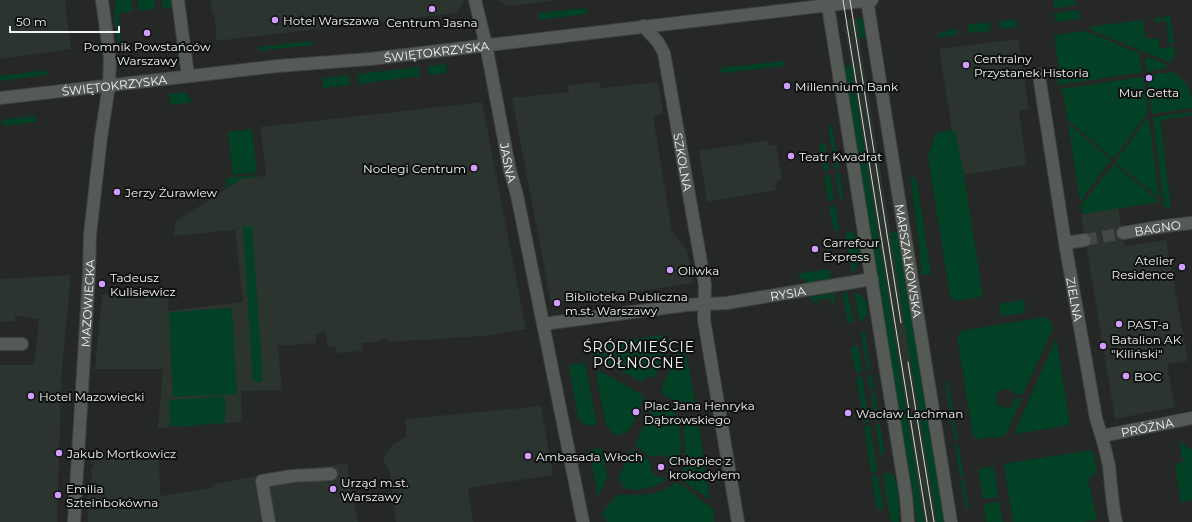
<svg xmlns="http://www.w3.org/2000/svg" width="1192" height="522" font-family="Montserrat,sans-serif">
	<rect width="100%" height="100%" fill="#252826"/>
	<path fill="#2b342f" d="M 0,0 L 65,0 L 71,49 L 0,59 Z
		M 210,0 L 463,0 L 463,3 L 458,11 L 454,13 L 216,41 L 215,15 L 212,15 Z
		M 498,0 L 559,0 L 512,6 L 506,5 Z
		M 858,18 L 857,20 L 865,75 L 937,522 L 924,522 L 851,65 L 845,33 L 843,31 L 841,32 L 846,20 Z
		M 1018,39 L 1029,109 L 1019,111 L 1026,165 L 964,175 L 952,130 L 939,49 Z
		M 599,82 L 600,88 L 658,82 L 663,112 L 662,114 L 653,116 L 672,231 L 687,250 L 693,283 L 596,298 L 595,299 L 551,303 L 512,98 L 569,92 L 568,85 Z
		M 482,102 L 526,329 L 485,336 L 389,342 L 388,339 L 379,340 L 378,342 L 362,343 L 362,351 L 336,353 L 336,346 L 328,347 L 326,332 L 316,334 L 316,343 L 278,346 L 282,390 L 241,391 L 242,422 L 158,428 L 163,369 L 95,369 L 102,295 L 134,290 L 169,293 L 168,311 L 243,302 L 235,230 L 174,236 L 176,221 L 243,178 L 266,176 L 260,127 Z
		M 768,140 L 769,146 L 776,144 L 782,179 L 775,182 L 776,190 L 707,202 L 699,151 Z
		M 1118,208 L 1125,246 L 1166,240 L 1188,361 L 1167,364 L 1175,407 L 1115,419 L 1081,214 Z
		M 71,275 L 62,365 L 57,522 L 0,522 L 0,365 L 34,365 L 39,319 L 15,316 L 15,321 L 0,322 L 0,279 Z
		M 541,406 L 553,475 L 468,488 L 473,522 L 396,522 L 389,471 L 383,459 L 392,445 L 407,436 L 405,419 Z
		M 159,449 L 160,496 L 211,488 L 212,485 L 244,478 L 347,463 L 358,522 L 88,522 L 88,494 L 90,493 L 89,488 L 92,487 L 92,481 L 89,481 L 92,478 L 92,472 L 90,471 L 92,469 L 93,463 L 91,462 L 91,454 Z"/>
	<path fill="#024126" d="M 116,0 L 131,0 L 133,11 L 118,14 L 121,45 L 118,45 L 114,16 Z
		M 138,0 L 154,0 L 155,9 L 139,11 Z
		M 162,0 L 173,0 L 174,7 L 163,8 Z
		M 1053,0 L 1074,0 L 1077,5 L 1054,8 Z
		M 586,8 L 587,14 L 539,20 L 538,13 Z
		M 1079,10 L 1080,19 L 1056,22 L 1054,13 Z
		M 1170,16 L 1174,42 L 1171,44 L 1169,43 L 1166,21 L 1155,22 L 1155,18 Z
		M 858,18 L 863,19 L 866,37 L 859,38 L 857,20 Z
		M 1016,19 L 1017,27 L 1000,29 L 999,21 Z
		M 1142,20 L 1146,39 L 1158,38 L 1160,49 L 1174,46 L 1175,53 L 1171,63 L 1089,29 L 1089,27 Z
		M 990,22 L 991,31 L 969,33 L 968,25 Z
		M 956,28 L 957,35 L 938,37 L 937,34 Z
		M 1086,31 L 1139,53 L 1142,72 L 1139,73 L 1058,85 L 1056,74 L 1059,69 L 1054,35 Z
		M 312,41 L 312,45 L 259,51 L 258,47 Z
		M 1147,57 L 1166,64 L 1167,68 L 1147,72 L 1145,60 Z
		M 784,61 L 784,66 L 721,73 L 720,68 Z
		M 446,64 L 447,73 L 429,75 L 428,66 Z
		M 851,65 L 924,522 L 917,522 L 912,492 L 844,66 Z
		M 419,67 L 420,76 L 359,84 L 358,74 Z
		M 46,70 L 47,75 L 0,81 L 0,76 Z
		M 1173,72 C 1188,81 1192,92 1192,108 L 1152,114 L 1147,78 L 1149,75 Z
		M 349,75 L 350,85 L 323,88 L 322,78 Z
		M 1142,77 L 1144,79 L 1148,113 L 1113,159 L 1067,119 L 1064,96 L 1060,89 Z
		M 186,92 L 192,102 L 171,105 L 169,94 Z
		M 1192,112 L 1192,115 L 1160,120 L 1171,208 L 1167,209 L 1164,206 L 1153,117 Z
		M 35,116 L 37,122 L 3,126 L 2,120 Z
		M 1146,120 L 1149,120 L 1159,198 L 1115,162 Z
		M 1068,123 L 1111,160 L 1080,201 Z
		M 828,125 L 832,126 L 839,168 L 835,170 Z
		M 252,129 L 257,172 L 233,175 L 228,132 Z
		M 955,130 L 963,169 L 983,296 L 957,301 L 950,296 L 928,157 L 936,133 Z
		M 825,143 L 829,170 L 824,171 L 819,145 Z
		M 1114,164 L 1160,202 L 1082,214 L 1080,206 Z
		M 835,173 L 840,173 L 843,199 L 840,199 Z
		M 830,174 L 834,200 L 828,201 L 824,176 Z
		M 257,175 L 257,177 L 243,178 L 227,188 L 226,178 Z
		M 916,177 L 931,274 L 922,275 L 918,233 L 910,178 Z
		M 835,205 L 839,230 L 834,231 L 829,206 Z
		M 243,226 L 252,226 L 263,382 L 253,382 Z
		M 852,231 C 862,239 862,265 852,273 L 845,233 Z
		M 898,231 L 945,522 L 937,522 L 890,233 Z
		M 827,269 L 830,271 L 831,279 L 807,283 L 797,274 Z
		M 847,292 L 854,322 L 848,323 L 842,293 Z
		M 834,293 L 835,301 L 833,304 L 831,304 L 830,298 L 817,300 L 818,306 L 809,297 Z
		M 855,293 C 866,295 867,304 868,313 L 863,320 L 859,321 Z
		M 1024,300 L 1025,313 L 1001,316 L 999,304 Z
		M 232,308 L 237,394 L 173,397 L 169,312 Z
		M 1043,317 L 1050,320 L 1053,328 L 1023,394 L 1015,395 L 1014,393 L 1008,389 L 1000,390 L 996,396 L 997,404 L 1004,408 L 1011,407 L 1015,399 L 1022,398 L 1005,436 L 978,439 L 973,436 L 957,337 L 962,331 Z
		M 861,331 L 865,332 L 870,371 L 867,371 Z
		M 662,335 L 670,339 L 670,344 L 654,378 L 646,377 L 642,382 L 588,353 L 589,348 L 594,345 Z
		M 1056,338 L 1070,425 L 1014,434 Z
		M 685,346 L 696,407 L 694,410 L 664,395 L 661,390 L 680,347 Z
		M 858,346 L 862,372 L 856,373 L 851,347 Z
		M 585,363 L 597,425 L 588,426 L 579,420 L 569,369 L 570,365 Z
		M 598,370 L 643,395 C 644,401 633,426 628,431 C 624,435 618,436 613,434 L 606,424 L 596,373 Z
		M 868,375 L 872,375 L 874,387 L 871,390 L 875,396 L 879,420 L 875,421 Z
		M 862,376 L 869,422 L 864,423 L 856,378 Z
		M 945,382 L 948,382 L 958,441 L 955,441 Z
		M 225,396 L 225,423 L 170,427 L 169,400 Z
		M 658,406 C 665,407 671,408 675,414 C 682,423 682,456 677,466 L 673,465 L 666,456 L 661,455 L 651,457 L 635,445 L 651,410 Z
		M 686,417 L 699,425 L 710,500 L 679,478 C 692,459 679,429 686,417 Z
		M 880,424 L 884,452 L 881,457 L 876,425 Z
		M 864,426 L 870,426 L 877,472 L 871,473 Z
		M 1179,441 L 1192,450 L 1192,499 L 1181,503 L 1175,464 L 1183,462 Z
		M 958,444 L 964,476 L 960,477 L 955,445 Z
		M 602,448 L 607,478 L 598,496 L 589,450 Z
		M 634,449 L 650,461 L 651,470 L 654,475 L 665,478 L 665,481 C 654,487 633,494 622,486 L 619,478 L 631,451 Z
		M 1091,450 L 1093,452 L 1097,471 L 1088,480 L 1097,520 L 1084,522 L 1013,522 L 1004,464 Z
		M 994,466 L 998,497 L 983,499 L 978,469 Z
		M 892,473 C 899,480 899,511 899,522 L 891,522 L 883,474 Z
		M 878,475 L 883,509 L 877,510 L 872,477 Z
		M 964,479 L 969,510 L 966,510 L 961,480 Z
		M 677,482 L 713,509 L 714,522 L 607,522 L 601,514 L 615,497 L 618,495 C 647,494 651,499 677,482 Z
		M 999,501 L 1003,522 L 986,522 L 984,504 Z"/>
	<g fill="none" stroke-linecap="round" stroke-linejoin="round">
		<path stroke="#444745" stroke-width="12" stroke-dasharray="12 6" stroke-linecap="butt" d="M 1085,240 L 1123,233"/>
		<defs>
			<g id="street">
				<path d="M 102,0 L 110,59 L 109,85"/>
				<path d="M 178,0 L 188,76"/>
				<path id="s1" d="M 475,0 L 486,45 L 510,171 L 517,195 L 583,522"/>
				<path id="s2" d="M 643,26 L 658,42 L 664,53 L 705,285 L 704,320 L 738,522"/>
				<path id="s3" d="M 1039,75 L 1065,243 L 1096,418 C 1101,434 1106,450 1109,466 C 1111,485 1112,503 1116,522"/>
				<path id="s4" d="M 1123,233 L 1165,226 L 1192,223"/>
				<path d="M 1065,243 L 1085,240"/>
				<path id="s5" d="M 543,324 L 686,305 L 727,303 L 872,279"/>
				<path d="M 0,344 L 22,344"/>
				<path id="s6" d="M 1102,436 L 1192,418"/>
				<path d="M 269,522 L 262,481 L 292,476 L 331,474"/>
			</g>
			<g id="secondary">
				<path d="M 827,0 L 906,496 L 908,522"/>
				<path id="s7" d="M 867,0 L 951,522"/>
				<path id="s8" d="M 0,98 L 278,66 L 370,59 L 872,0"/>
				<path id="s9" d="M 74,522 L 89,274 L 90,235 L 101,137 L 109,85"/>
			</g>
		</defs>
		<use href="#street" stroke="#404341" stroke-width="14"/>
		<use href="#secondary" stroke="#404341" stroke-width="14"/>
		<use href="#street" stroke="#565a57" stroke-width="12"/>
		<use href="#secondary" stroke="#565a57" stroke-width="12"/>
		<path stroke="#d8dad8" stroke-width="1" d="M 843,0 L 927,522
			M 850,0 L 901,323
			M 908,362 L 934,522"/>
	</g>
	<g fill="#d19dfe" stroke="#0f1110" stroke-width="1.5">
		<circle cx="432" cy="9" r="4"/>
		<circle cx="275" cy="20" r="4"/>
		<circle cx="147" cy="33" r="4"/>
		<circle cx="966" cy="65" r="4"/>
		<circle cx="1149" cy="78" r="4"/>
		<circle cx="787" cy="86" r="4"/>
		<circle cx="791" cy="156" r="4"/>
		<circle cx="474" cy="168" r="4"/>
		<circle cx="117" cy="192" r="4"/>
		<circle cx="815" cy="249" r="4"/>
		<circle cx="1182" cy="267" r="4"/>
		<circle cx="670" cy="270" r="4"/>
		<circle cx="102" cy="284" r="4"/>
		<circle cx="557" cy="303" r="4"/>
		<circle cx="1119" cy="324" r="4"/>
		<circle cx="1103" cy="346" r="4"/>
		<circle cx="1126" cy="376" r="4"/>
		<circle cx="31" cy="396" r="4"/>
		<circle cx="636" cy="412" r="4"/>
		<circle cx="848" cy="413" r="4"/>
		<circle cx="59" cy="453" r="4"/>
		<circle cx="528" cy="456" r="4"/>
		<circle cx="661" cy="467" r="4"/>
		<circle cx="333" cy="489" r="4"/>
		<circle cx="58" cy="495" r="4"/>
	</g>
	<g text-anchor="middle" dominant-baseline="central" stroke-width="4" stroke-linejoin="round" paint-order="stroke">
		<g font-size="12" fill="#f2f4f2" stroke="#0f1110" text-anchor="start">
			<text x="283" y="20">Hotel Warszawa</text>
			<text x="432" y="22" text-anchor="middle">Centrum Jasna</text>
			<text x="147" y="46" text-anchor="middle">Pomnik Powstańców<tspan x="147" dy="14">Warszawy</tspan></text>
			<text x="974" y="58">Centralny<tspan x="974" dy="14">Przystanek Historia</tspan></text>
			<text x="795" y="86">Millennium Bank</text>
			<text x="1149" y="92" text-anchor="middle">Mur Getta</text>
			<text x="799" y="156">Teatr Kwadrat</text>
			<text x="466" y="168" text-anchor="end">Noclegi Centrum</text>
			<text x="125" y="192">Jerzy Żurawlew</text>
			<text x="823" y="242">Carrefour<tspan x="823" dy="14">Express</tspan></text>
			<text x="1174" y="260" text-anchor="end">Atelier<tspan x="1174" dy="14">Residence</tspan></text>
			<text x="678" y="270">Oliwka</text>
			<text x="110" y="277">Tadeusz<tspan x="110" dy="14">Kulisiewicz</tspan></text>
			<text x="565" y="296">Biblioteka Publiczna<tspan x="565" dy="14">m.st. Warszawy</tspan></text>
			<text x="1127" y="324">PAST-a</text>
			<text x="1111" y="339">Batalion AK<tspan x="1111" dy="14">"Kiliński"</tspan></text>
			<text x="1134" y="376">BOC</text>
			<text x="39" y="396">Hotel Mazowiecki</text>
			<text x="644" y="405">Plac Jana Henryka<tspan x="644" dy="14">Dąbrowskiego</tspan></text>
			<text x="856" y="413">Wacław Lachman</text>
			<text x="67" y="453">Jakub Mortkowicz</text>
			<text x="536" y="456">Ambasada Włoch</text>
			<text x="669" y="460">Chłopiec z<tspan x="669" dy="14">krokodylem</tspan></text>
			<text x="341" y="482">Urząd m.st.<tspan x="341" dy="14">Warszawy</tspan></text>
			<text x="66" y="488">Emilia<tspan x="66" dy="14">Szteinbokówna</tspan></text>
		</g>
		<g font-size="12" fill="#f2f4f2" stroke="#0f1110">
			<text stroke="none"><textPath href="#s8" startOffset="439">ŚWIĘTOKRZYSKA</textPath></text>
			<text stroke="none"><textPath href="#s8" startOffset="115">ŚWIĘTOKRZYSKA</textPath></text>
			<text stroke="none"><textPath href="#s2" startOffset="145">SZKOLNA</textPath></text>
			<text stroke="none"><textPath href="#s1" startOffset="166">JASNA</textPath></text>
			<text stroke="none"><textPath href="#s4" startOffset="35">BAGNO</textPath></text>
			<text stroke="none"><textPath href="#s7" startOffset="264">MARSZAŁKOWSKA</textPath></text>
			<text stroke="none"><textPath href="#s5" startOffset="247">RYSIA</textPath></text>
			<text stroke="none"><textPath href="#s3" startOffset="227">ZIELNA</textPath></text>
			<text stroke="none"><textPath href="#s9" startOffset="219">MAZOWIECKA</textPath></text>
			<text stroke="none"><textPath href="#s6" startOffset="46">PRÓŻNA</textPath></text>
		</g>
		<g font-size="14" letter-spacing="1" fill="#f2f4f2" stroke="#0f1110">
			<text x="639" y="347">ŚRÓDMIEŚCIE<tspan x="639" dy="16">PÓŁNOCNE</tspan></text>
		</g>
	</g>
	<path d="M10 26v6h109v-6" fill="none" stroke="#f2f4f2" stroke-width="2"/>
	<text x="16" y="26" font-size="12" fill="#f2f4f2" stroke="#0f1110" stroke-width="3" paint-order="stroke">50 m</text>
</svg>
